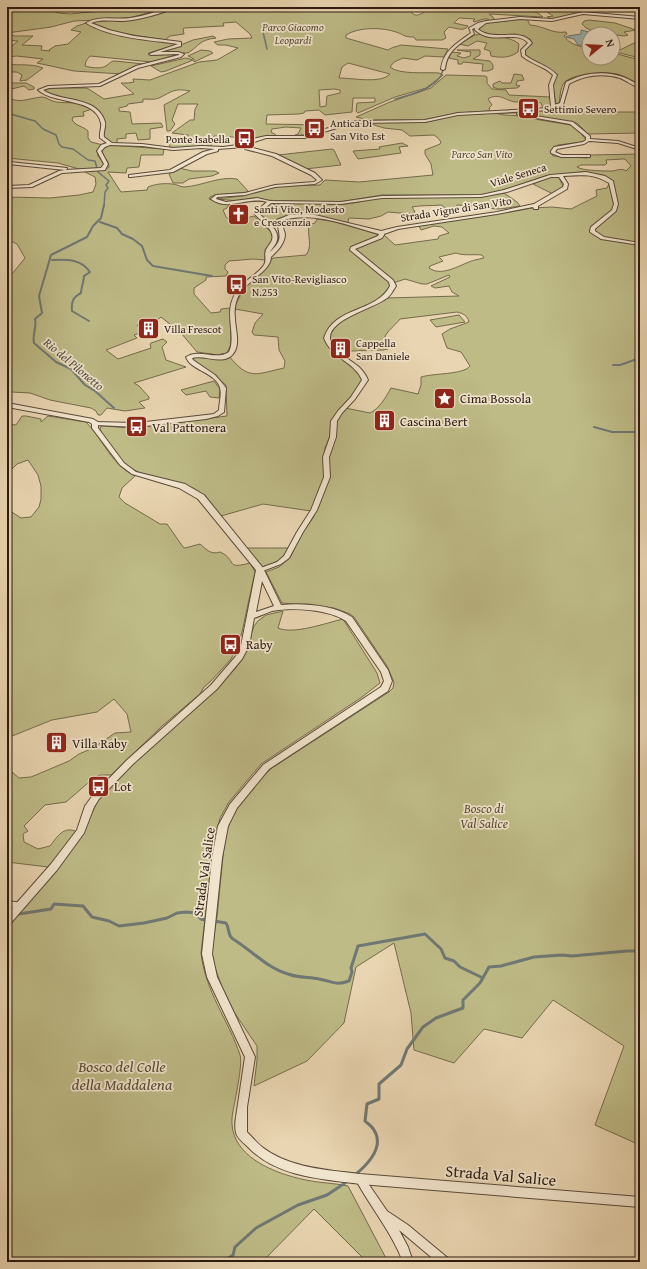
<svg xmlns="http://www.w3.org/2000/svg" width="647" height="1269" font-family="'Gentium Book Plus',serif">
	<rect width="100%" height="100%" fill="#e9d5b1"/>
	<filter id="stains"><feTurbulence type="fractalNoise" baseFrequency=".005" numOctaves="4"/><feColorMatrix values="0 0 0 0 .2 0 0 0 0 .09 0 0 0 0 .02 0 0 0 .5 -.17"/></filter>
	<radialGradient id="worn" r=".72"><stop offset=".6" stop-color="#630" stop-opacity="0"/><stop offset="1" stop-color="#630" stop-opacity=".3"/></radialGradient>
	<path fill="#bebb87" stroke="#756b4c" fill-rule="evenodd" d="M 7,7 L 38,7 L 59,13 L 70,14 L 101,11 L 97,7 L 171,7 L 125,19 L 74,21 L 51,27 L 7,33 Z
		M 176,7 L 410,7 L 412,13 C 419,20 427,7 436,7 C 458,7 481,7 504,7 L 478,10 C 498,14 526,1 543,17 L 489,14 L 493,17 L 495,21 L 489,21 L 488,19 L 484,19 L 474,22 L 473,21 L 475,19 L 459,18 L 454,23 L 468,26 C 464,32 456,28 449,27 L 444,32 L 446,38 L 442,40 L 416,40 L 414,37 C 403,37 405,35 396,32 C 382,27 358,27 346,35 L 346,38 L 388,50 C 392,47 396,47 401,45 L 448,49 L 444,57 L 425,56 L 417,60 L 403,58 L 394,62 L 390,67 C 399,75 427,72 439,73 L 443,75 L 426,88 L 395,97 L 358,113 L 356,111 L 357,103 L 375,102 L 375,98 L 353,98 L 352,112 L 325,115 L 319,110 L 305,111 L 304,113 L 299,114 L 267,115 L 266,124 L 325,125 C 316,129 304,137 295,135 L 298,134 L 301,128 L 286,127 L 272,129 L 271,132 L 276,135 L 275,136 L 250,138 L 214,136 L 211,146 L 170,148 L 169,141 L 176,137 L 179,141 L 189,140 L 188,135 L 172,133 L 190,120 L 194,120 L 195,109 L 198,104 L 178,104 L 172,120 L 175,124 L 170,131 L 167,131 L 164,105 L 190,91 C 174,88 173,91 159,98 C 155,100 148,99 143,99 L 143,102 L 128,104 L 127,106 L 119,108 L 119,111 L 130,112 L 132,124 L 161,123 L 163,127 L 150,129 L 150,139 L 138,140 L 136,133 L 126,134 L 126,138 L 117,139 L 117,144 L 112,144 L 104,139 L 103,132 L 105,123 C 89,90 66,108 43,90 L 51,88 L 87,88 L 104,99 L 134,94 L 121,83 L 128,83 L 134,82 L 133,79 L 150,80 L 199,62 L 217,60 L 238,48 L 226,45 L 218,45 L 214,42 L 228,39 L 252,38 L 250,34 L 236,22 L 223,23 L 224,26 L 223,26 L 184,28 L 183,29 L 184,34 L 170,36 L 165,40 L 115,32 L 90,22 L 110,20 L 121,21 ZM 348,63 L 390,74 C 381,84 353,78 339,78 L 342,67 ZM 334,89 L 340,90 L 340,93 L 327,96 L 326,106 L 320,107 L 319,90 Z
		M 540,7 L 564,7 L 565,9 L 583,12 C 572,14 557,23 547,17 L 553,16 Z
		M 523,19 L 527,19 L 530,25 C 544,26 552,34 566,32 L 567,34 L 564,36 C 569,44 580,47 589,48 L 589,58 L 613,58 L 613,53 L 640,60 L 640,85 C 633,81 625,76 617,74 C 605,72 572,73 564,83 C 560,88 560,98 559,104 L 556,104 L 553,87 L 556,75 C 548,65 534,63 525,54 L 525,50 L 532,44 L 530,39 L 515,34 L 489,36 L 479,31 L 479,29 L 486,23 Z
		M 589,20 L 615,23 L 636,30 L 624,32 L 628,35 L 624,36 L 595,32 L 586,28 L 582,24 L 584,21 Z
		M 86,23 L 106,32 L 178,44 L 149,53 L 153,55 L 179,54 L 152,62 L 90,56 L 86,61 L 85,66 C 91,68 101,69 106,66 C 110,63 111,61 115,61 L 144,64 L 122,74 L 74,71 L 37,63 L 43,59 L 17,56 L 7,57 L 7,45 L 12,46 L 18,41 L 7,40 L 7,34 L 15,36 L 33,36 L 22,45 L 42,46 L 41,50 L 50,51 L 49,50 L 55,46 L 68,44 L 81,32 L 71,30 L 77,26 Z
		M 480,34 C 493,39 507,34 519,44 L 518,52 C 510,58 501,58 491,56 L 490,51 L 484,49 L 487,43 L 477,41 L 468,46 L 459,44 L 475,35 Z
		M 213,36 L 216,38 C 199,40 200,45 188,53 L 155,53 L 171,49 L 193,40 Z
		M 634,43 L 640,44 L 640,58 L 616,52 Z
		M 201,50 L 210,51 L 213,53 L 194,62 L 194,59 L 188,56 Z
		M 457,50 L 480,50 L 480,55 L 473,59 L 490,61 L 493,65 L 493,69 L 488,71 L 482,71 L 483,64 L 463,62 L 462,64 L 458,64 L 458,60 L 449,58 L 451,52 L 461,53 L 457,56 L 464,58 L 470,56 L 471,52 Z
		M 186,58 L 193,60 L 166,71 L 161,72 L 151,66 Z
		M 7,64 C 20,66 30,63 43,68 L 27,80 L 20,81 L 22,75 L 17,72 L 7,72 Z
		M 514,74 L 522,75 L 524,80 L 517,81 L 516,85 L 520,86 L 517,88 L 498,89 L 493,87 L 493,84 L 500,81 L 502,83 L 511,83 Z
		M 446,75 L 485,76 L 487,77 L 487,83 L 492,89 L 506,90 L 509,95 L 551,97 L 552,107 L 545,109 L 543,108 L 541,103 C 532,99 524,102 515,102 C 507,101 498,92 488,99 L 492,105 L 489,108 L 490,111 L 457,113 L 423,120 L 369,120 L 356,117 L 390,102 L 431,88 Z
		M 7,83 L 26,83 L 34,87 L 34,89 L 29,90 L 24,86 L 7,90 L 11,99 C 22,103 30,98 42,97 C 46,97 51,101 56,102 C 69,104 80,100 92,109 L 83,112 L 84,116 L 73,117 L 72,120 C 77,127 83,126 88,131 L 88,138 L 91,142 L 103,145 L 97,150 L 98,156 L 104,164 L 102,168 L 105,170 L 109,167 C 109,160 102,157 102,150 L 109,145 L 164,149 L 163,155 L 141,155 L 139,167 L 127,168 L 126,173 L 108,172 L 121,192 L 147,190 L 148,187 C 155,184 165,183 172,184 C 177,184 180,187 184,187 C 202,186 219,176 237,179 L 249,192 L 215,195 L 210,197 L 209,199 L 229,204 L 227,208 L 223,210 L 226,217 L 231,221 L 246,219 L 246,218 L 254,216 L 271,232 L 273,239 L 265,250 L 265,260 L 253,259 L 229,261 L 225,265 L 225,269 L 228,272 L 226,276 L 206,277 L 206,280 L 194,288 L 194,294 L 211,313 L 220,312 L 221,309 L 230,308 L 231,344 L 227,353 L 218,355 L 197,352 L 181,333 L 161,317 L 157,320 L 137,325 L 142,332 L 134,335 L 137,338 L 106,350 L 118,359 L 151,348 L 150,344 L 151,343 L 163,339 L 167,342 L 162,347 L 166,360 L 186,367 L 134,383 L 139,386 L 149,397 L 149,399 L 139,402 L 145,408 L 125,411 L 107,408 L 101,415 L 98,415 L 96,411 L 91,408 L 50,400 L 30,393 L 12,392 L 7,395 L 7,275 L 12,274 L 25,258 L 17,244 L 7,239 L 7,197 L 50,198 L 79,195 L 93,192 L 96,184 L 95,177 L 79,169 L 58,163 L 7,158 Z
		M 575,109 L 583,112 L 640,112 L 640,133 L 588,134 L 577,123 L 546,119 L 521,113 L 501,113 Z
		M 494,113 L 504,115 L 523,116 L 540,120 L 571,125 L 580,132 L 586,140 L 582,142 L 558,145 L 550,151 L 553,156 L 587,158 L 591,155 L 640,154 L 640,1145 L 595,1125 L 624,1046 L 553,1000 L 522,1038 L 484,1029 L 454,1063 L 414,1050 L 411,1013 L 394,943 L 356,967 L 344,1023 L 307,1061 L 254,1086 L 257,1060 L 257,1046 L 234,1012 L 222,987 L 213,962 L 212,948 L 217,917 L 225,836 L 230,821 L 232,814 L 240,804 L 264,775 L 272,768 L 389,692 L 393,688 L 394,682 L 387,666 L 354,617 L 350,614 L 334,608 L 282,603 L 266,572 L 279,567 L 290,558 L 301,534 L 313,518 L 321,498 L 336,420 L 345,408 L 370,413 C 379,409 386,397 391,388 L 418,394 L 421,385 L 421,377 C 434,373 463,375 470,366 L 461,352 L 447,348 L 442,334 L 450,329 L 469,322 C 467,315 464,314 457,312 L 400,319 C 395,326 387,330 384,339 L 388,349 L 383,350 L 352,351 L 347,350 L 342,345 L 332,346 L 329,334 L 336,326 L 349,315 L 387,298 L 459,296 L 452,292 L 449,286 L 435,288 L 431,286 L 450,277 L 449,275 L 427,284 L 422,284 L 405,279 L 393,283 L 354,249 L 384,235 L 395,245 L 438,239 L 439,236 L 449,233 L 442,227 L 434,226 L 421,230 L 419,226 L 532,208 L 552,207 L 571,209 L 597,196 L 596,190 L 607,188 L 609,184 L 603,175 L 581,172 L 545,176 L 501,191 L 480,195 L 382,195 L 339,202 L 256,200 L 241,201 L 216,199 L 243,196 L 271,187 L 286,186 L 320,185 L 325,180 L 359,182 L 433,175 L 431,164 L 425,154 L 425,150 L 440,144 L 441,142 L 438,138 L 434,135 L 410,136 L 402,130 L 384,128 L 371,124 L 376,122 L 427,122 L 458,115 ZM 622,159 L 625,159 L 631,166 L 626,171 C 622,168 618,170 613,171 C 605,171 583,171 577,167 L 581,165 L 605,165 L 607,163 L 606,160 ZM 456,253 C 464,256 473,254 482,255 L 484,258 C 481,259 478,259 475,260 C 462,263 443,278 429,268 L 430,266 L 443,261 L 439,257 Z
		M 402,143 L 408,146 L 399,147 L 401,153 L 358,159 L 353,151 L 380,149 L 379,147 Z
		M 332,149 L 334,150 L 341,165 L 305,169 L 278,155 Z
		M 179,168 L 192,171 L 215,171 L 219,173 L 212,176 L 189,179 L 183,183 L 173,183 L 169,174 Z
		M 558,176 L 563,186 L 562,189 L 553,194 L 533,184 L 547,178 Z
		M 504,193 L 517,202 L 520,206 C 512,207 505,209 497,209 C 483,208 471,205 457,205 L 456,208 L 447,209 L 441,205 C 431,206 422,205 412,207 L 415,212 L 412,214 L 388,212 L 381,216 L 369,219 L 349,218 L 348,221 L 349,224 C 325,219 301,210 277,219 L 277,225 L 275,225 L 263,218 L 258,213 C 276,195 319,205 342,204 C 357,204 372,198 387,197 C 426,195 466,201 504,193 Z
		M 317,219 L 336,222 L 380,235 L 355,245 L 351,250 L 389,281 C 396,299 358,307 347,314 C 337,319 321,333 327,344 C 333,354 344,360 353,367 C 357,370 360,374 363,378 L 357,390 L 333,418 L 331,424 L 330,436 L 325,448 L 324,459 L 325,476 L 311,511 L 263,504 L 221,516 C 212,506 205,494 193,488 C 173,478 149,480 131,468 C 122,463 116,453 110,445 C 106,440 100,433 100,427 L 103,426 L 132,428 L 227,416 L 226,385 L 192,359 L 196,356 L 229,356 C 249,381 256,374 284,368 L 285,361 L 279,350 L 278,337 L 254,335 L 252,332 L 255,323 L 263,314 L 235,309 L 235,306 L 246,284 L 266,267 L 273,258 L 306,255 C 313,246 307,236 309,225 L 315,223 Z
		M 459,315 L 465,322 L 436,327 L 430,320 Z
		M 214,381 L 220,389 L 219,398 L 210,397 L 206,391 L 186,395 L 181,390 Z
		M 22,416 L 26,416 L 41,419 L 41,422 L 48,416 L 86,422 C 104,440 111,465 135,476 L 122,488 L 119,497 L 125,503 L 160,524 L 167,524 L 183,547 L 185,548 L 200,544 C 207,550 211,555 220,552 C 238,560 224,570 250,563 L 255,572 L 242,632 L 238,646 L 231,659 L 210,682 L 204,687 L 200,694 L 162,726 L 111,775 L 101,775 L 95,777 L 66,802 L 45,805 L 24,826 L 28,831 L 23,834 L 24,842 L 38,849 L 50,846 C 57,837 64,825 77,832 L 48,867 L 7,862 L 7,764 L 12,772 L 19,778 L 31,777 L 69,761 L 79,754 L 93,748 L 115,733 L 131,732 L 127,714 L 114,699 L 97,712 L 52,720 L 7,738 L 7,509 L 21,518 L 31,517 L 39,507 L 41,499 L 41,486 L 38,475 L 28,460 L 17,464 L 7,474 L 7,424 L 16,425 Z
		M 246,548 L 288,548 C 283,561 275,563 262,567 Z
		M 283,611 L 278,628 C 293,635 326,623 343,619 L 377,673 L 380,683 L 362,697 L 261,764 L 229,802 L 220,818 L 214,842 L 201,953 C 205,991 228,1019 240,1055 C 243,1064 235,1100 233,1111 C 224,1154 272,1173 306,1180 C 319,1183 334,1183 348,1186 L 388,1262 L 367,1262 L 314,1209 L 262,1262 L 7,1262 L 7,926 L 61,862 L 83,833 L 98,800 L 126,769 L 204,701 L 233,671 L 243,658 L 254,626 L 258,621 L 266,615 Z"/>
	<path fill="#9bb6b5" stroke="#6f7874" d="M 581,30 L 597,34 L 589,34 L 589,46 L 578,45 L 574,39 L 566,37 L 568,36 L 581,34 Z"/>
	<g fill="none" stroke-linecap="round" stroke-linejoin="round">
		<path stroke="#6f7874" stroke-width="1.5" d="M 263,32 L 267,49
			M 441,75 L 443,70
			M 395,99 C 412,94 430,91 441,76
			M 7,113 L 35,121 L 43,129 L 56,135 L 59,144 L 62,147 L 73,149 L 88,160 L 95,161 L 98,172 L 109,181 L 106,185 L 108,188 L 105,192 L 104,206"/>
		<path stroke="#6f7874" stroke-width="2" d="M 104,205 L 101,218 L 93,226 L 87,237 L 51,255 L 39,296 L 42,313 L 35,319 C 37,327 32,335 34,343 L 56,362 L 71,369 L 85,385 L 95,391 L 114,408
			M 100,222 L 117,228 L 122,234 L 133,239 L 142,246 L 147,260 L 153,266 L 212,276
			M 52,260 C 67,259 81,259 90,272 L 84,276 C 84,282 81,287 81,293 C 73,297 71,302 72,311 L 89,321
			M 613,365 L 620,365 L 640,358
			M 594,427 L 612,432 L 640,432"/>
		<path stroke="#6f7874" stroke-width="3" d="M 19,914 L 51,909 L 54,904 L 83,906 L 92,917 L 109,921 L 119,926 L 144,923 L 167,918 L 177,913 L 186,912 L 195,913 L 201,919 L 209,921
			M 214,921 L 226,923 C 230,929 227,935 233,939 C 251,950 267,968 288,974 C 298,978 309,977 319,979 C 332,981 335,986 349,981 L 352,972 L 351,968 L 358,946 L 425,934 L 441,949 L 445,958 L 454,961 L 460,967 L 483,978
			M 355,1175 C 367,1165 385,1147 374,1130 C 372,1126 368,1124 365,1121 L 367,1104 L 379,1099 L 379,1084 L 401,1065 L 407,1049 L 423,1027 L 436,1018 L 463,1008 L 463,1000 L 480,983 L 489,967 L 501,966 L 534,957 L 562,955 L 572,956 L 627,951 L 634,951 L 640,954
			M 223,1262 L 233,1255 L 235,1247 L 256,1228 L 298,1205 L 327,1195 L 348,1181"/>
		<defs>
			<path id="minor" d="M 169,7 L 175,7 C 162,14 138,20 123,21 C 112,21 101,19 91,23 L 109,30 L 134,36 L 181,42 L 181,46 L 160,52 L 178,52 L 184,54 L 181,57 L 138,68 L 100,86 L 49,88 L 43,90 C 62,103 97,95 105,122 C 106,127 103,132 104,137 L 112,143 L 142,144 L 173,148 L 201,146 L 223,147 L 245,144 L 253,139 L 266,136 L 305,136 L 340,124 L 356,121 L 425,120 L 458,113 L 549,108 L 551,107 L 549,85 L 553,75 C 544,66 531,64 522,56 L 521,50 L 528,43 C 516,29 492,46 475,30 L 475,28 L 472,29 L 474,34 C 460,44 447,50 445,69 L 443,70 L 441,69 C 443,51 457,43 471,33 L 469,28 L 478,23 L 486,21 L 520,17 L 552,19 L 583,12 L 640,17 L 640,19 L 583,14 L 552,21 L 520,19 L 486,23 L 478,29 C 494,43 520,26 532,43 L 525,50 L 525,55 C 535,63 548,65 557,75 L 553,85 L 555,105 L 560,103 L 566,82 C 583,73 605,70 623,77 C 629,79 634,83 640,85 L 640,88 C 633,86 627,81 620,78 C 604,73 584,75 569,84 L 563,105 L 550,110 L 458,115 L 425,122 L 361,123 L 343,126 L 305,138 L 266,138 L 257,141 L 248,145 L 249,147 L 276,154 L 315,173 L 322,180 L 315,184 L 275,187 L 245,195 L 217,197 L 216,199 L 226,202 L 257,198 L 270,201 L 341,202 L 382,196 L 481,195 L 504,190 L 550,175 L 586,172 L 605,176 L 613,181 L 618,204 L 616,211 L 595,229 L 595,231 L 604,237 L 640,243 L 640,245 L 601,239 L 590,232 L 590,231 L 591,227 L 612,210 L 614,204 L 609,183 C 593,173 581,175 563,176 L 568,184 L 567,189 L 538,206 L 538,209 L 534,209 L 533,207 L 497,214 L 398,229 L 384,234 L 384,235 L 382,238 L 355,249 L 393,280 L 396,286 C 392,292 390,297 384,300 C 371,309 331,319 330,337 C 329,349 351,360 359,367 C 363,371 366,375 368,380 L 355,399 L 342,413 L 337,421 L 336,437 L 329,457 L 330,477 L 317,510 L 303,532 L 289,558 L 281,564 L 260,572 L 257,570 L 258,569 L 277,562 L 284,556 L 297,532 L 311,510 L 324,477 L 323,457 L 330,437 L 331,421 L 338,411 L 351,397 L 362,380 C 355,362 331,358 324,338 C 334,306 376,313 390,286 L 389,282 L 350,250 L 351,247 L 378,236 L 379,234 C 348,226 313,210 281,221 C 282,225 284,230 285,234 C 285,244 277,251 271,257 C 271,272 243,282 237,299 C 235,305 234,311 235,318 C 235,328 241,345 233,354 C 223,366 204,354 192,358 L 193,360 L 215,375 L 223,384 L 226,388 L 224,412 L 218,416 L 206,419 L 137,427 L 96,425 L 94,424 L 94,422 L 137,423 L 206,415 L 214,414 L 219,410 C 219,404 222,395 220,388 C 217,373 190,370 186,357 C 199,348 216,361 229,352 C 236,337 226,317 232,301 C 239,280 254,279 264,265 C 267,260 264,255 266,250 C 269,244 274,241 272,234 C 269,225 259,220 254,213 L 267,202 C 248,196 228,212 211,199 L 216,195 L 245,193 L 275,185 L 314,182 L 317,180 L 311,175 L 272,156 L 245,149 L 244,147 L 218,149 L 218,151 L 207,154 L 173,172 L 131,177 L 129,177 L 129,175 L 170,170 L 203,152 L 215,149 L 201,148 L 173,150 L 142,146 L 110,145 L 105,147 L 101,151 L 108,164 L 105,170 L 62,173 L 32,187 L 7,188 L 7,186 L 29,185 L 59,171 L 65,170 L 8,164 L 8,163 L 10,162 L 67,168 L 67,169 L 65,170 L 101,168 L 104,164 L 97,151 L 101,145 L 107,143 L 100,138 C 99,133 102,128 101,123 C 95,97 55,105 38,90 L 48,86 L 99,84 L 136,66 L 179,55 L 179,54 L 178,54 L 151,55 L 149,54 L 178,44 C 150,40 110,38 86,23 C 99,15 115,20 130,18 C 143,16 156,12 169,7 ZM 551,177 L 559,177 L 564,184 L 563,187 L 534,204 L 497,212 L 397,227 L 381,231 L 315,215 L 302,214 L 289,215 L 277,220 C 279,236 284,239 270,252 C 272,248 276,245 277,240 C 280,229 265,221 259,213 L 271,203 L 341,204 L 382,198 L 481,197 L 507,192 Z
				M 517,113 L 573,122 L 590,136 L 590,139 L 618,141 L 640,148 L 640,150 L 618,143 L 589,141 L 584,144 L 557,149 L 555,152 L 562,155 L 590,155 L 590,157 L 561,157 L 551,153 L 551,151 L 554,147 L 583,142 L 586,140 L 586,137 L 570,124 L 519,115 L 517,114 Z
				M 7,901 L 24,903 L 25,905 L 24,907 L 21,908 L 7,907 Z
				M 360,1175 L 363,1176 L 387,1211 L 408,1225 L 449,1259 L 450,1262 L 437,1262 L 399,1230 L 408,1247 L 413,1262 L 403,1262 C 392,1233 372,1209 357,1182 L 355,1179 L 357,1176 Z"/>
			<path id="tertiary" d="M 7,403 L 93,419 L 98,422 L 98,428 L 124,463 L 136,472 L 185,484 L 204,495 L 263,568 L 281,605 C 303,603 333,605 352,617 L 388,670 L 392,681 L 388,691 L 269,769 L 237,808 L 228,826 L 222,858 L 212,954 L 217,977 L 255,1057 L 247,1107 L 247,1132 C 252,1137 257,1143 262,1147 C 289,1168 328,1170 360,1174 L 640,1197 L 640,1207 L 360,1184 C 322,1179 276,1177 248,1147 C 244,1143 238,1139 236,1133 C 235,1128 235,1122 236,1117 L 245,1057 L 207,977 L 202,954 L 212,858 L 218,826 L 230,804 L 263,765 L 381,687 L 384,681 L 381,672 L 346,621 C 329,609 292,607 272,611 C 266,613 260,616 254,618 L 249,646 L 242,659 L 217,689 L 133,764 L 99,799 L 94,807 L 84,833 L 57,870 L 10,924 L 7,925 L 7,914 L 51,864 L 77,830 L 85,806 L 93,795 L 127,760 L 211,685 L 236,656 L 241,646 L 256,570 L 198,499 L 179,488 L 132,474 L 120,465 L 92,428 L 92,424 L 89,422 L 7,407 ZM 262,581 L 274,606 L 256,612 Z"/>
		</defs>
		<use href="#minor" stroke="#5b4a3a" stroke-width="2"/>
		<use href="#tertiary" stroke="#5b4a3a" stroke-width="2"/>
		<use href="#minor" fill="#f1e4cc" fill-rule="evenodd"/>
		<use href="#tertiary" fill="#f1e4cc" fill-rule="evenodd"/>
	</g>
	<defs>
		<symbol id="bus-square" viewBox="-11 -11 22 22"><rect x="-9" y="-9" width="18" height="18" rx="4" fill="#8f2418" stroke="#f1e4cc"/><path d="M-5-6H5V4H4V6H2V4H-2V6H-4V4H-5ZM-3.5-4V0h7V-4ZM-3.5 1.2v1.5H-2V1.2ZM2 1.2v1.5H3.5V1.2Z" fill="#fff"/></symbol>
		<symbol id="church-square" viewBox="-11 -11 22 22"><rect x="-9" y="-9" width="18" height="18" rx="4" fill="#8f2418" stroke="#f1e4cc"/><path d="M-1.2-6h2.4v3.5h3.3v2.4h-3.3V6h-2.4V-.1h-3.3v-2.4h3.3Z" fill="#fff"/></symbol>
		<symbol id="building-square" viewBox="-11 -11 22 22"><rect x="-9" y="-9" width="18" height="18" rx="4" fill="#8f2418" stroke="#f1e4cc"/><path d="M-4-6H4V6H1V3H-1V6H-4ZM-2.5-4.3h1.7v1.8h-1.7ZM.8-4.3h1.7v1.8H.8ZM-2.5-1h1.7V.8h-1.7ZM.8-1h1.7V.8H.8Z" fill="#fff"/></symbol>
		<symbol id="sight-square" viewBox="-11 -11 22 22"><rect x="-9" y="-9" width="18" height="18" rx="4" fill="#8f2418" stroke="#f1e4cc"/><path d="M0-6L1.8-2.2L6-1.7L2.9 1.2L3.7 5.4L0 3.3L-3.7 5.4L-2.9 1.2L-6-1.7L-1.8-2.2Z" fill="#fff"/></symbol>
	</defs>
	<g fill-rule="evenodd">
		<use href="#bus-square" x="516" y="96" width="25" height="25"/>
		<use href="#bus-square" x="302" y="116" width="25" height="25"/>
		<use href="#bus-square" x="232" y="126" width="25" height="25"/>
		<use href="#church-square" x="226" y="202" width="25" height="25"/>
		<use href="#bus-square" x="224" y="272" width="25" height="25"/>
		<use href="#building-square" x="136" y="316" width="25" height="25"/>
		<use href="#building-square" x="328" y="336" width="25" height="25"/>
		<use href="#sight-square" x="432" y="386" width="25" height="25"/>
		<use href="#building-square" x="372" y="408" width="25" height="25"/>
		<use href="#bus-square" x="124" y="414" width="25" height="25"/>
		<use href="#bus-square" x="218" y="632" width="25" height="25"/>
		<use href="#building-square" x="44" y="730" width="25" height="25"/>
		<use href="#bus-square" x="86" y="774" width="25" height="25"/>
	</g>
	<g text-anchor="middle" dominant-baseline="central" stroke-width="3.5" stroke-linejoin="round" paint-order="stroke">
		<g font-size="11" font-style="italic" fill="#584b35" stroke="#f1e4cc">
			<text x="293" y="27">Parco Giacomo<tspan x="293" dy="13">Leopardi</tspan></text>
			<text x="482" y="154">Parco San Vito</text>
		</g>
		<g font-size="11" fill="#2c1b12" stroke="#f1e4cc" text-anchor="start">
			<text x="544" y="109">Settimio Severo</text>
			<text x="330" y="123">Antica Di<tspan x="330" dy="13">San Vito Est</tspan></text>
			<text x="230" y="139" text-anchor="end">Ponte Isabella</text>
			<text x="254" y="209">Santi Vito, Modesto<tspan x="254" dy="13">e Crescenzia</tspan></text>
			<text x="252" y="279">San Vito-Revigliasco<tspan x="252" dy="13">N.253</tspan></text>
			<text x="164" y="329">Villa Frescot</text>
			<text x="356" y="343">Cappella<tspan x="356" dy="13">San Daniele</tspan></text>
		</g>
		<g font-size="11" fill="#2c1b12" stroke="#f1e4cc">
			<text transform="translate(518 175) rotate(-17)">Viale Seneca</text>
			<text transform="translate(456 209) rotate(-9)">Strada Vigne di San Vito</text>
		</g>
		<g font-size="12" font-style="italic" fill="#4d4a43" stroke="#f1e4cc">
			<text transform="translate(74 364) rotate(40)">Rio del Pilonetto</text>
		</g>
		<g font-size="13" fill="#2c1b12" stroke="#f1e4cc" text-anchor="start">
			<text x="460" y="398">Cima Bossola</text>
			<text x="400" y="421">Cascina Bert</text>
			<text x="152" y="427">Val Pattonera</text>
			<text x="246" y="644">Raby</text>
			<text x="72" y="743">Villa Raby</text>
			<text x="114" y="786">Lot</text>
		</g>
		<g font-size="13" font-style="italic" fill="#584b35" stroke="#f1e4cc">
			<text x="484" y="808">Bosco di<tspan x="484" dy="15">Val Salice</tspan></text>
		</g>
		<g font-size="13" fill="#2c1b12" stroke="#f1e4cc">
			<text transform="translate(204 872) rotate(-82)">Strada Val Salice</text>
		</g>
		<g font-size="16" font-style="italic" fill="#584b35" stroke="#f1e4cc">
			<text x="122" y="1066">Bosco del Colle<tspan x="122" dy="18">della Maddalena</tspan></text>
		</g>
		<g font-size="16" fill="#2c1b12" stroke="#f1e4cc">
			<text transform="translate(501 1175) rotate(5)">Strada Val Salice</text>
		</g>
	</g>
	<rect width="647" height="1269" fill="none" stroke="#e9d5b1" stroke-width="24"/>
	<rect x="8" y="8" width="631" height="1253" fill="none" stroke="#2c1b12" stroke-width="2"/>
	<rect x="12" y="12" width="623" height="1245" fill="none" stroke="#2c1b12"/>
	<g transform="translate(601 46) rotate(72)"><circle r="19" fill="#f1e4cc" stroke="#a29482"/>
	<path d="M0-3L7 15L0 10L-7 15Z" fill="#8f2418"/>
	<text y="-6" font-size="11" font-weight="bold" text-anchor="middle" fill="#2c1b12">N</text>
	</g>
	<rect width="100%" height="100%" filter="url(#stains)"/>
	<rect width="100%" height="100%" fill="url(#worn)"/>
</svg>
